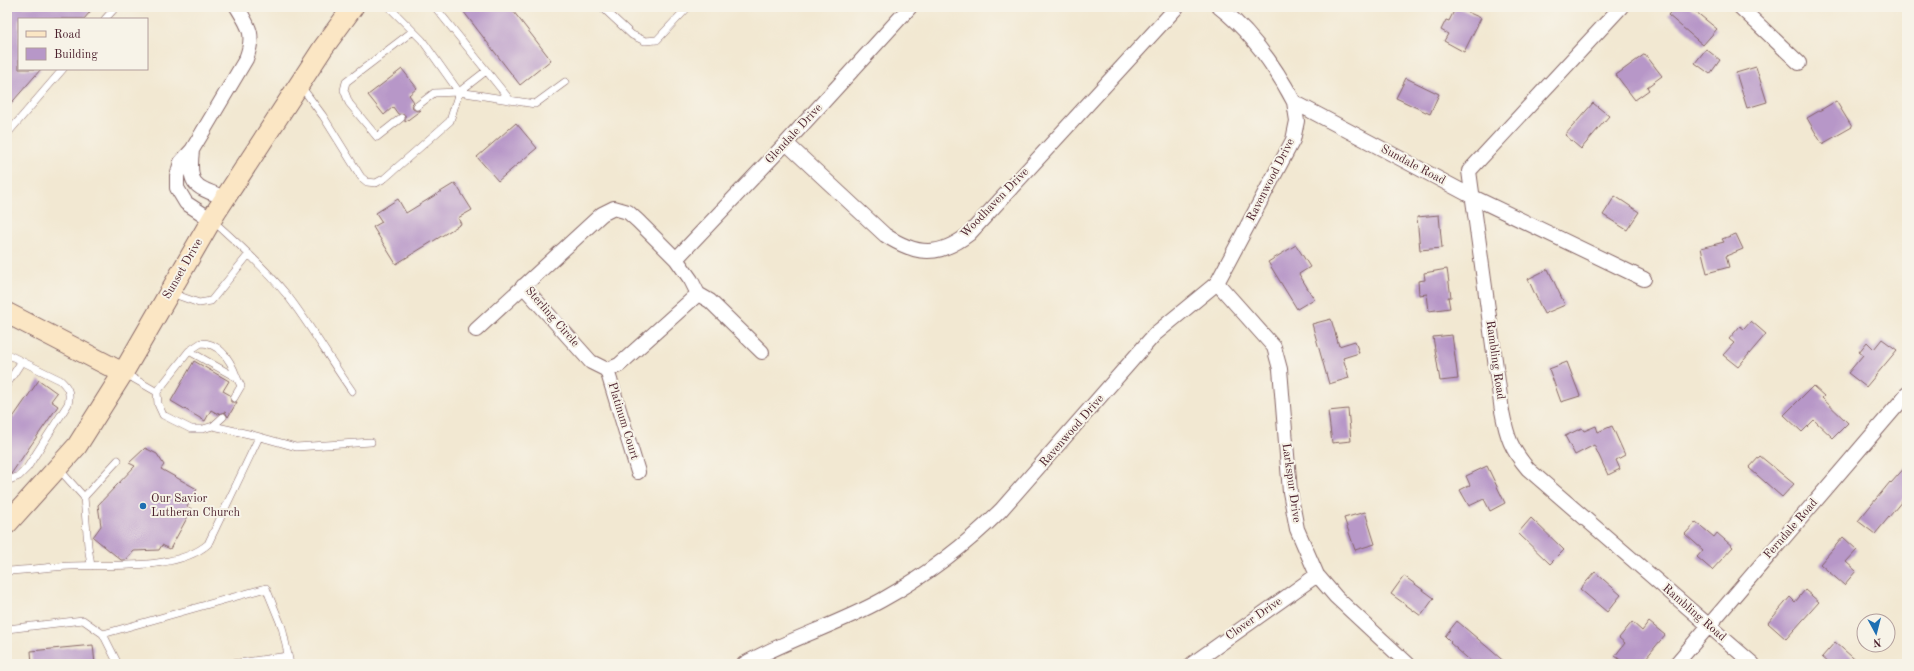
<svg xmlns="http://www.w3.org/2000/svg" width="1914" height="671" font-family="'Old Standard TT',serif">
	<rect width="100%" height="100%" fill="#f7f3e8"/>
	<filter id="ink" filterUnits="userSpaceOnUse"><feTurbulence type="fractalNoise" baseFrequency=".025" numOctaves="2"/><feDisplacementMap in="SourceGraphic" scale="8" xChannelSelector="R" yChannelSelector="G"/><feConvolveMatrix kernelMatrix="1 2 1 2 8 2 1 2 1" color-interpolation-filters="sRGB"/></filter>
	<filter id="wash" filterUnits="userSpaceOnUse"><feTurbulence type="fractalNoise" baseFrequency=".012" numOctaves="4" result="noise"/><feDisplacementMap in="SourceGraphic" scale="16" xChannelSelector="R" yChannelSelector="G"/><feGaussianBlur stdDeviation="0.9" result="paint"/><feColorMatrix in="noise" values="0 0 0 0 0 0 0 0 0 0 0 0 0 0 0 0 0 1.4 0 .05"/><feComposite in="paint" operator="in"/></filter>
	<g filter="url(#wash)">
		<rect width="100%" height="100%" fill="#f2e8d2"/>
		<g id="blocks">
			<path fill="#b797c8" d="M 7,7 L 94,7 L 84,19 L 19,19 L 19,69 L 41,69 L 7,108 Z
				M 460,7 L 510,7 L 551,60 L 520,85 Z
				M 1456,7 L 1481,18 L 1464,52 L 1444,41 L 1448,34 L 1441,30 L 1446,20 L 1449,21 Z
				M 1675,7 L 1690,7 L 1717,29 L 1703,45 L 1668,15 Z
				M 1706,49 L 1720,60 L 1710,74 L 1695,63 Z
				M 1645,54 L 1662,76 L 1647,87 L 1649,90 L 1635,100 L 1616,75 Z
				M 1756,67 L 1767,102 L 1747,108 L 1736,73 Z
				M 402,69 L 417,88 L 409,95 L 414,102 L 412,104 L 413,109 L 417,111 L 421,110 L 405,122 L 405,115 L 398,114 L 393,107 L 384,115 L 368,95 Z
				M 1406,78 L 1439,94 L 1430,114 L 1396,98 Z
				M 1836,101 L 1852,127 L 1822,144 L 1807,118 Z
				M 1593,103 L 1609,116 L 1581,149 L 1565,135 Z
				M 516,123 L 537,148 L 498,181 L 477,157 Z
				M 455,183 L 472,210 L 458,218 L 461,224 L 396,264 L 373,227 L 382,222 L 376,213 L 398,199 L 406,213 Z
				M 1615,196 L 1639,212 L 1627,230 L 1603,215 Z
				M 1439,215 L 1442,248 L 1420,250 L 1417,217 Z
				M 1736,234 L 1743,249 L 1726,256 L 1729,267 L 1707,273 L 1701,248 L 1724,242 L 1722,239 Z
				M 1296,245 L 1310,267 L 1299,274 L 1314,299 L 1297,309 L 1268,262 Z
				M 1447,269 L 1451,297 L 1448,297 L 1450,308 L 1429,311 L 1427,294 L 1419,295 L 1418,281 L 1425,280 L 1424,273 Z
				M 1548,269 L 1565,305 L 1544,314 L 1528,279 Z
				M 1331,319 L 1339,346 L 1355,341 L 1359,353 L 1343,358 L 1349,378 L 1329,384 L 1312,324 Z
				M 1751,321 L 1766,334 L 1738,367 L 1723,355 L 1734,343 L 1729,339 L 1740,326 L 1744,329 Z
				M 1452,335 L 1458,379 L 1440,381 L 1433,337 Z
				M 1882,339 L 1897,350 L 1866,387 L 1848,373 L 1863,355 L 1859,352 L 1867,342 L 1874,349 Z
				M 194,361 L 229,381 L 223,391 L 230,395 L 231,402 L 237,402 L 228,417 L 225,412 L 218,414 L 211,410 L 205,421 L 171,401 Z
				M 1567,362 L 1580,396 L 1561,402 L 1549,369 Z
				M 39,380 L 57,393 L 51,401 L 58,406 L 11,474 L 7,476 L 7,426 Z
				M 1813,386 L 1824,396 L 1822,398 L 1848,423 L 1833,438 L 1814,420 L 1802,432 L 1784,415 Z
				M 1348,409 L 1351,441 L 1332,443 L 1328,411 Z
				M 1596,426 L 1598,432 L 1612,426 L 1625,455 L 1616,460 L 1620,469 L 1608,475 L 1594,445 L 1575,455 L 1565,436 L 1582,428 L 1584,431 Z
				M 145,448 L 157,454 L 164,465 L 161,469 L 197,489 L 187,507 L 192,509 L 170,549 L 162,545 L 159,550 L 134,551 L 126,560 L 121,560 L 93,537 L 101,526 L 98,505 L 135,466 L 129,463 Z
				M 1760,456 L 1794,484 L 1782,497 L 1749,468 Z
				M 1907,465 L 1907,495 L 1875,534 L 1858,521 L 1890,482 L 1891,483 Z
				M 1487,466 L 1505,503 L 1490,511 L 1484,499 L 1469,506 L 1460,490 L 1470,485 L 1466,476 Z
				M 1365,512 L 1375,544 L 1355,550 L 1344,518 Z
				M 1531,518 L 1564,550 L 1550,564 L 1518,533 Z
				M 1696,522 L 1714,537 L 1717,533 L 1733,547 L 1712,570 L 1697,557 L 1703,550 L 1685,534 Z
				M 1843,537 L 1857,550 L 1846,562 L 1856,571 L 1844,585 L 1820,564 Z
				M 1595,572 L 1621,595 L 1607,612 L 1580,589 Z
				M 1404,576 L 1434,598 L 1421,616 L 1391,594 Z
				M 1805,590 L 1819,602 L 1786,639 L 1768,623 L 1790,597 L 1795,602 Z
				M 1457,621 L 1507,664 L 1474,664 L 1450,643 L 1451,642 L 1445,636 Z
				M 1632,622 L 1642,631 L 1649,622 L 1665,635 L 1641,664 L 1626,664 L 1615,656 L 1625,643 L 1619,638 Z
				M 1835,642 L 1860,664 L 1830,664 L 1822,657 Z
				M 93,645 L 95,664 L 32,664 L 31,651 Z"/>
		</g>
	</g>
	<g filter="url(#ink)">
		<use href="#blocks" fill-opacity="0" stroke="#856565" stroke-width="1"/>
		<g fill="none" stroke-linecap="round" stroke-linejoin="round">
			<defs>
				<path id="lane" d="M 389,7 L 422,40 L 459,92
					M 435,7 L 510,100
					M 602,7 L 632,35 L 645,41 L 657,40 L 688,7
					M 105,19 L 116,7
					M 300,85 L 323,116 L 361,177 L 367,182 L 376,183 L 385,178 L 450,121 L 459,92 L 486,71
					M 417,106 L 434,93 L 459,92 L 535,104 L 565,82
					M 401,118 L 377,137 L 349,103 L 344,90 L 346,82 L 413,31
					M 7,134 L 63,69
					M 213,221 C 239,244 265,268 287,295 C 311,326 330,360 352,391
					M 171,293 L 199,303 L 211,301 L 249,254
					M 189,351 L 201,343 C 221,343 231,361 237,378
					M 7,354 L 60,380 C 68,387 71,393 68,404 L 27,468 L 19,476 L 7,481
					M 124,373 L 157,392
					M 7,384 L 22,361
					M 223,417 L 213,426 L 203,429 L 191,429 L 163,415 L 158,404 L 157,392 L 189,351 L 237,378 L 241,386 L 234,398
					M 213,426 L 253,435 L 296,447 L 371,442
					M 58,468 L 84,497 L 88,546 L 91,566
					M 84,497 L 118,460
					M 7,571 C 28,570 50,567 71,566 C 111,564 177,571 208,544 L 259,437
					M 7,629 L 83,620 L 103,634 L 266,588 L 282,627 L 290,664
					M 103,634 L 118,664
					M 232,664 L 288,656"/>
				<path id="street" d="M 1219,7 C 1251,32 1275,66 1294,102 L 1473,197 L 1644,279
					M 1621,7 L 1469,171 L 1502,411 C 1507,437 1511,449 1528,469 L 1753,664
					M 1740,7 L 1799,63
					M 786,143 L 885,235 C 917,256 939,257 969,234 L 1177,7
					M 192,150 C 188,186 194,186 225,198
					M 212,220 L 186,203 L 177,188 L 177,176 L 181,162 L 192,150 L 246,59 C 255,35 250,28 237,7
					M 676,259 L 786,143 L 910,7
					M 1217,283 L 1274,347 L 1280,369 L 1290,492 L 1297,529 L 1317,575 L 1336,597 L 1408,664
					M 523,286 L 591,362 L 607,370 L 619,365 L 698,294
					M 476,330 L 602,214 L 614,208 L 628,212 L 638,221 L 676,259 L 691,280 L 698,294 L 710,301 L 762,352
					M 607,370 L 638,472
					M 744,664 C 788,639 837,625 882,600 C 925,576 966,545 1001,510 L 1155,334 L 1217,283 L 1293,140 L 1297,121 L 1294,102
					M 1192,664 L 1317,575
					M 1676,664 L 1907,394"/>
				<path id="secondary" d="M 7,313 L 123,373
					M 7,524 L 77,446 L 123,373 L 216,212 L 323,48 L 353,7"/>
			</defs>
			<use href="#lane" stroke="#856565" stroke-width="8"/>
			<use href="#street" stroke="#856565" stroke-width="16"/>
			<use href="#secondary" stroke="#856565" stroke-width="22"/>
			<use href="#lane" stroke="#fff" stroke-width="7"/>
			<use href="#street" stroke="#fff" stroke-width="14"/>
			<use href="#secondary" stroke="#fbe6c4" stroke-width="20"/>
		</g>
	</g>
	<circle fill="#1f6fb2" stroke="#f7f3e8" stroke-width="1.5" cx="143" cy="506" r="4"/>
	<g text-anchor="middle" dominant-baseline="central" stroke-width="4" stroke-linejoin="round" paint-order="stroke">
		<g font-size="12" fill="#4a1f2b" stroke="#f7f3e8">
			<text transform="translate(794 134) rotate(-47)">Glendale Drive</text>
			<text transform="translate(1413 165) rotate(28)">Sundale Road</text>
			<text transform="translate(1271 180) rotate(-63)">Ravenwood Drive</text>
			<text transform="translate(995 203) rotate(-46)">Woodhaven Drive</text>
			<text transform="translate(183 269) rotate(-60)">Sunset Drive</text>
			<text transform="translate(552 317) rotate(49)">Sterling Circle</text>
			<text transform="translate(1495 360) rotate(82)">Rambling Road</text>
			<text transform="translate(623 421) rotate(73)">Platinum Court</text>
			<text transform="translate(1072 431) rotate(-49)">Ravenwood Drive</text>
			<text transform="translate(1291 483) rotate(82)">Larkspur Drive</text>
			<text transform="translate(1791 529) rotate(-49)">Ferndale Road</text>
			<text transform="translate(1694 613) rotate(41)">Rambling Road</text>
			<text transform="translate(1254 619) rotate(-35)">Clover Drive</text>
		</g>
		<g font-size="12" fill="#4a1f2b" stroke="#f7f3e8" text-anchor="start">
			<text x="151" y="499">Our Savior<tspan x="151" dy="14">Lutheran Church</tspan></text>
		</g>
	</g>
	<rect width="1914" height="671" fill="none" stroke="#f7f3e8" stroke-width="24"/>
	<rect x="18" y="18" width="130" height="52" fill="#f7f3e8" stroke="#b29e9c"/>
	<rect x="26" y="31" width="20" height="6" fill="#fbe6c4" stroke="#b29e9c"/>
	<text x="54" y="38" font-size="12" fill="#4a1f2b">Road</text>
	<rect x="26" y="48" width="20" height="12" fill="#b797c8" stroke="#b29e9c"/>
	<text x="54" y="58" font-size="12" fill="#4a1f2b">Building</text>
	<g transform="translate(1876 633) rotate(173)"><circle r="19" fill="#f7f3e8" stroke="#b29e9c"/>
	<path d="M0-3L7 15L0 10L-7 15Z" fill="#1f6fb2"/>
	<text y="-6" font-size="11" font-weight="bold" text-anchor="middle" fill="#4a1f2b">N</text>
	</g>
</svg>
